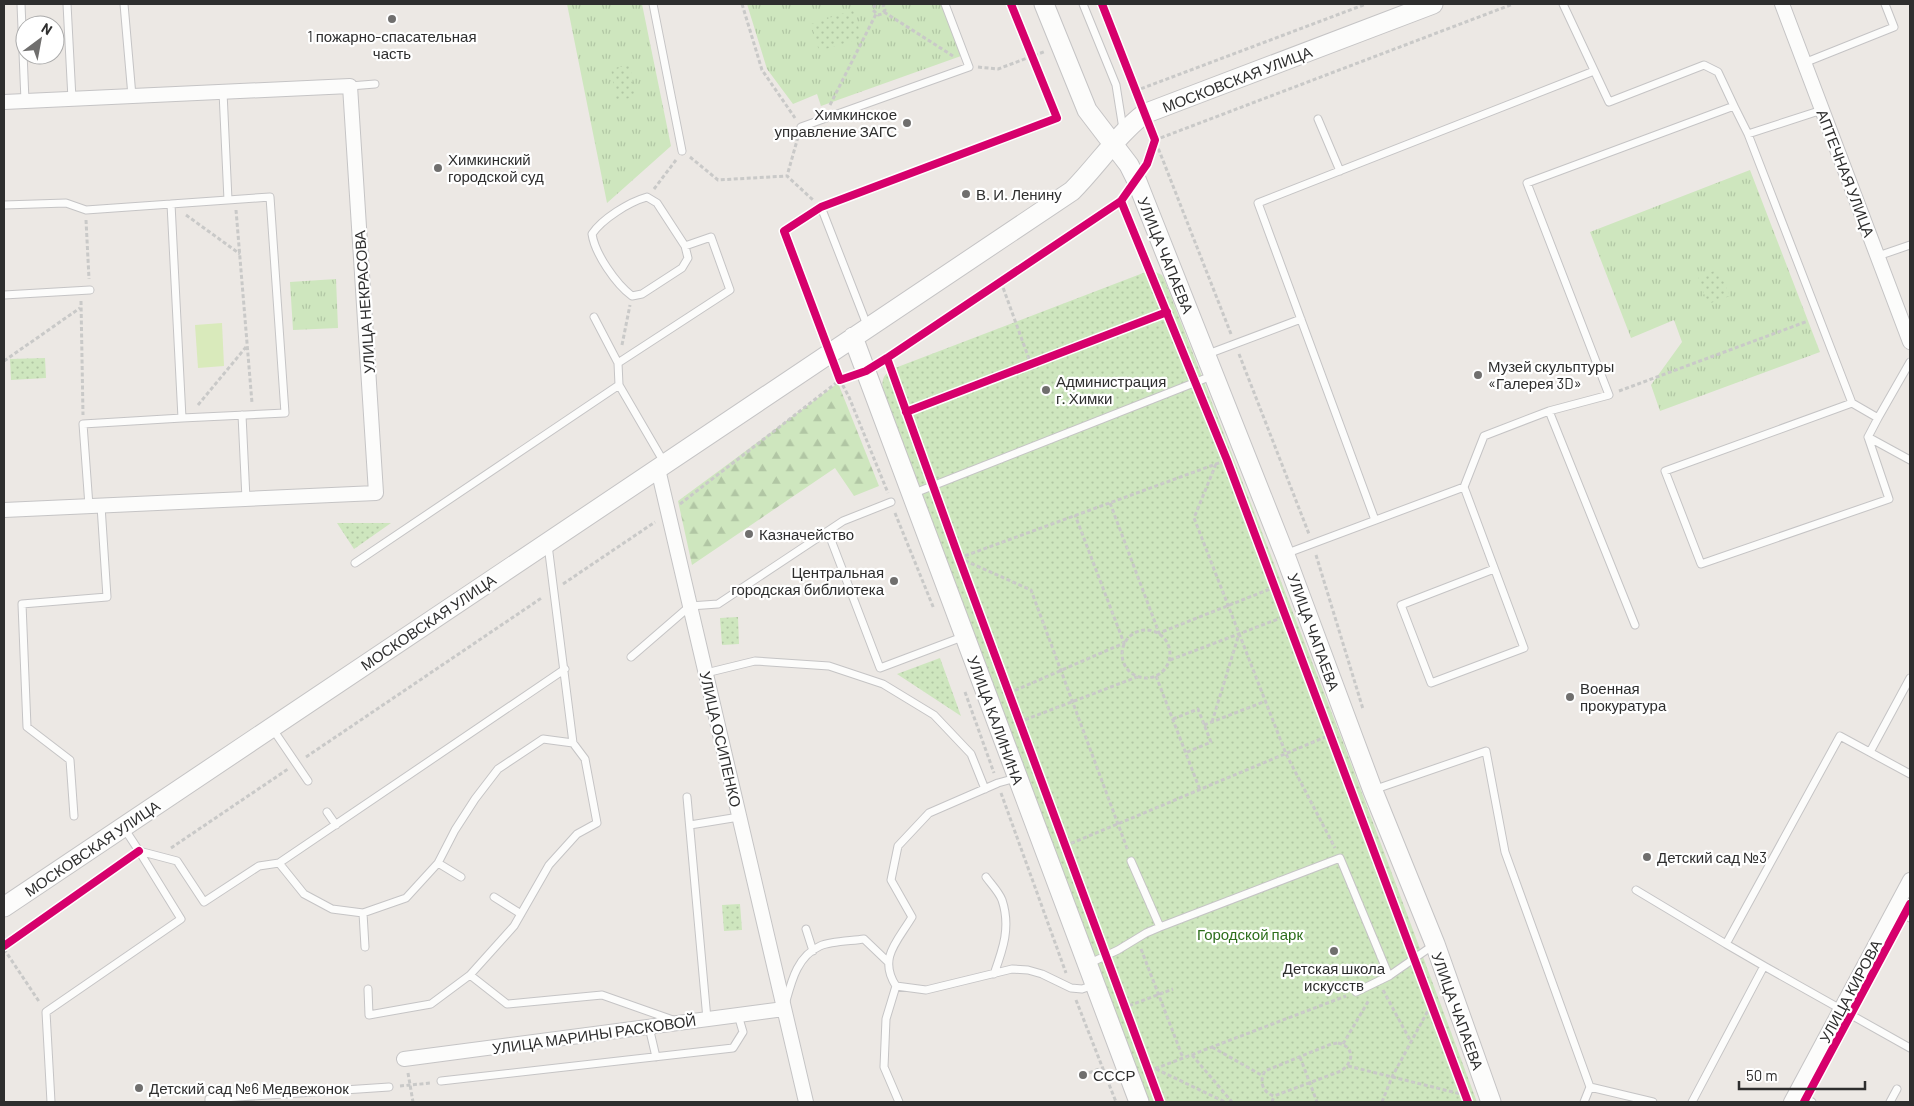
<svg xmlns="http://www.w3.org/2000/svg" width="1914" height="1106" font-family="Barlow,sans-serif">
	<defs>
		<pattern id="grass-tufts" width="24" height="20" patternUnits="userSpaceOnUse" patternTransform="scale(1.25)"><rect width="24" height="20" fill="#cee6be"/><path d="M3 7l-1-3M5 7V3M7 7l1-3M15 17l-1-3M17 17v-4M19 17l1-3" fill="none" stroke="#b1c6a4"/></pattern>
		<pattern id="forest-firs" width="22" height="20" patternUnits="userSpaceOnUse" patternTransform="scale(1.25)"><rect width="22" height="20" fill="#cee6be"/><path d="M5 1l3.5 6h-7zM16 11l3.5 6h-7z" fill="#b1c6a4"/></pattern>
		<pattern id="park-dots" width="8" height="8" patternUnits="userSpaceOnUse" patternTransform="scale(1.25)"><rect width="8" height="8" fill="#cee6be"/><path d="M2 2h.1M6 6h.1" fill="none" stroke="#b1c6a4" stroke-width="1.8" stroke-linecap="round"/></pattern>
	</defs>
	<rect width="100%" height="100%" fill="#ece8e4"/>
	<path fill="url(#grass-tufts)" d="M 567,4 L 642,4 L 671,146 L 607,203 Z
		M 747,4 L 941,4 L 961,56 L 821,106 L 817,94 L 793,104 L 767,69 Z
		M 1750,170 L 1820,352 L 1660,411 L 1651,385 L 1682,342 L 1674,320 L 1631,338 L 1590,232 Z
		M 336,279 L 338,328 L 293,330 L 290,282 Z"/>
	<path fill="url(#forest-firs)" d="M 838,383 L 879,486 L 854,496 L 835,468 L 692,565 L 678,501 Z"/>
	<path fill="url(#park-dots)" d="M 853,10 L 862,38 L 819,51 L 811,24 Z
		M 630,65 L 635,97 L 616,101 L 611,69 Z
		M 1718,269 L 1730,296 L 1708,304 L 1698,278 Z
		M 1151,270 L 1162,275 L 1165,281 L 1343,742 L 1477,1102 L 1149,1102 L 883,391 C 881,378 884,374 895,368 Z
		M 45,358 L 46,378 L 11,380 L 10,359 Z
		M 337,523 L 391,523 L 354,549 Z
		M 738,617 L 739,644 L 722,645 L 720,618 Z
		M 940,658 L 961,716 L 897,674 Z
		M 740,904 L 742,930 L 724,931 L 722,905 Z"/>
	<path fill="#d9eabb" d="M 222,323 L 224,366 L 198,368 L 195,325 Z"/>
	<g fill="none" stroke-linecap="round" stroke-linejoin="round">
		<defs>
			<path id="lane" d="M 21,4 L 25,101
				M 67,4 L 72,99
				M 124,4 L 132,96
				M 653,4 L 682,151
				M 1083,4 L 1116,85 L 1123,129
				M 1563,4 L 1609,102 L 1704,65 L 1718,72 L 1734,106
				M 1804,63 L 1894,27 L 1885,4
				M 350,86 L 375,84
				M 223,92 L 228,200
				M 1318,119 L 1340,171
				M 801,127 L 969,67 L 945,4
				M 1748,134 L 1852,403 L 1878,418 L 1868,437 L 1889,499 L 1701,564 L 1665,471 L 1852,403
				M 647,197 L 657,203 L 685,246 L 688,258 L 682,268 L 642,294 L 632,296 C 616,284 595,254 592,234 C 602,219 629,202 647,197 Z
				M 4,205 L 66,203 L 86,210 L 270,197 L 285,413 L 182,418 L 171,204
				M 821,207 L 867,325
				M 1878,256 L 1910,245
				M 4,295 L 90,290
				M 594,317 L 618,363 L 619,385 L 665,464
				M 1208,354 L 1301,319
				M 618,363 L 730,290 L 711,237 L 685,246
				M 1549,411 L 1635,625
				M 242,415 L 246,499
				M 1878,418 L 1910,362
				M 1868,437 L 1910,460
				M 1464,487 L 1524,648 L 1431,683 L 1401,605 L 1494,569
				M 912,494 L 1214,375
				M 89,506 L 83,424 L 182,418
				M 1375,520 L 1258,203 L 1594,71
				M 828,532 L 880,668 L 965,636
				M 548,545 L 573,743
				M 1285,554 L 1464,487 L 1484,436 L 1549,411 L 1609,395 L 1527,183 L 1734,106 L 1748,134 L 1822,110
				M 355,563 L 619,385
				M 631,657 L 690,606 L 718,604 L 843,521 L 891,502
				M 706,673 L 755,661 L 829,666 L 883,684 L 934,715 L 971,754 L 985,789
				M 272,728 L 308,781
				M 1870,752 L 1910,678
				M 1373,790 L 1486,751 L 1505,852 L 1590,1087 L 1584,1102
				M 687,797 L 707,1019
				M 327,812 L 336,825
				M 74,816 L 70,760 L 27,727 L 22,604 L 107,597 L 101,506
				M 690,825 L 739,817
				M 124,828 L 139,851 L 177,861 L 204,902 L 259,866 L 279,863 L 565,669
				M 1131,861 L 1160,927
				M 279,863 L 304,894 L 332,909 L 363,913
				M 438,863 L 461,877
				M 986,877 C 991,884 999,892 1002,900 C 1011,927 1003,949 994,974
				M 1636,890 L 1726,944
				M 494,897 L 521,914
				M 1894,909 L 1910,918
				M 806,929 L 813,951
				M 365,947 L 363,913 L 406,898 L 438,863 L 455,830 L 475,799 L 498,769 L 543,739 L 573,743 L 585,759 L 597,823 L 577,834 L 549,865 L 514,926 L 470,975 L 431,1004 L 369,1015 L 368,989
				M 1088,964 L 1118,950 L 1146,933 L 1160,927 L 1340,858 L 1389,976
				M 1764,966 L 1726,944 L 1840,736 L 1910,774
				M 470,975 L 507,1004 L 602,995 L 673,1020
				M 896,986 C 878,958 897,942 912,917 L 891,880 L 898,846 L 929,813 L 998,783 L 1016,778
				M 1356,992 L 1389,976 L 1435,944
				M 786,1001 C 792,979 798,956 820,946 C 831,941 852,941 864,939 L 887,961
				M 649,1027 L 656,1057
				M 441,1081 L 733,1048 L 743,1032 L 738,1015
				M 1590,1087 L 1653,1102
				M 1796,1093 L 1812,1102
				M 51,1102 L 46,1012 L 181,919 L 139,851
				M 209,1102 L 209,1099 L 389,1087
				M 899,1102 L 884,1067 L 886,1019 L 896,986 L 926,990 L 1012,969 L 1028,970 L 1042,974 L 1071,988 L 1082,989 L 1094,985
				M 1692,1102 L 1764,966 L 1910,1048
				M 1890,1102 L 1897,1089"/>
			<path id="street" d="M 1782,4 L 1910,342
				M 4,102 L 350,86 L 376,493 L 4,510
				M 658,469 L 806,1102
				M 404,1059 L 784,1009
				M 1791,1102 L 1910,880"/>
			<path id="secondary" d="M 1044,4 L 1087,110 L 1129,165 L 1136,179 L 1285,555 L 1373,791 L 1435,944 L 1491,1102
				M 853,337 L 1139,1102
				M 4,907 L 1072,191 C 1097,166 1116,136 1144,114 L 1433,4"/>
		</defs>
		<use href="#lane" stroke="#c5c4c5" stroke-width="9"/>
		<use href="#street" stroke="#c5c4c5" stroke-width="16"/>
		<use href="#secondary" stroke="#c5c4c5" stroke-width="21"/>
		<path stroke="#c9c9c8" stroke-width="3" stroke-dasharray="4 2.5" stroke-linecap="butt" d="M 742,4 L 762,70 L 795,118
			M 875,4 L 873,10 L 878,15 L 882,14 L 885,10 L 883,4
			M 884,12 L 953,56
			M 978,67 L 998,69 L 1046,51
			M 1135,91 L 1366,4
			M 830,105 L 876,14
			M 798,137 L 787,176 L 813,200
			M 690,157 L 718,180 L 787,176
			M 654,189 L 676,160
			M 236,210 L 252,403
			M 186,215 L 240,254
			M 86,220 L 89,279
			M 1001,282 L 1033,370
			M 81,301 L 83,415
			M 1231,334 L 1155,140 L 1513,4
			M 622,345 L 630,305
			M 1239,354 L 1309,534
			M 4,361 L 80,308
			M 1619,391 L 1808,321
			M 198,405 L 246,347
			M 1216,464 L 1194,518 L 1286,754 L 1335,848
			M 1110,503 L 1159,633 L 1275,587
			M 680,504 L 840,380 L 849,397 L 888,493
			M 895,513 L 934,609
			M 1316,555 L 1363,709
			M 959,558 L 1031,590 L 1128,851
			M 959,558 L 1227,460
			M 563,584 L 655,522
			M1122 654a24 24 0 1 1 48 0a24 24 0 1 1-48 0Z
			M 1170,660 L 1286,616
			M 1156,676 L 1200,790
			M 965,692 L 994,773
			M 1009,693 L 1124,643 L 1075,515
			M 1173,719 L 1198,709 L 1211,742 L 1185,753
			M 1019,722 L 1137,677
			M 1212,722 L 1239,634
			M 1204,725 L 1266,701
			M 306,757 L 543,597
			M 1001,793 L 1066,973
			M 1065,846 L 1330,735
			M 171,848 L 288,769
			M 4,949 L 40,1003
			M 1141,949 L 1183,1058
			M 1383,990 L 1411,1042
			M 1076,1000 L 1116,1102
			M 1123,1008 L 1173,989
			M 1338,1043 C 1355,1047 1354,1062 1341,1071 L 1274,1096 C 1262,1092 1259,1081 1265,1071 L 1331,1044 Z
			M 1343,1044 L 1369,1000
			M 1212,1047 L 1263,1076
			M 1192,1055 L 1232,1102
			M 1300,1057 L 1317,1102
			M 1348,1066 L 1465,1095
			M 1156,1069 L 1225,1102
			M 1149,1071 L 1346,996
			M 408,1073 L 413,1102
			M 1083,1075 L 1102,1068
			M 400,1086 L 431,1083
			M 1272,1102 L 1274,1096
			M 1382,1102 L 1392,1077 L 1431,1005"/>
		<use href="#lane" stroke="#fcfcfb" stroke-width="7"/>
		<use href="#street" stroke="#fcfcfb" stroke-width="14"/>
		<use href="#secondary" stroke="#fcfcfb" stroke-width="19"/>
		<defs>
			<path id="cycleway" d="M 1011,4 L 1057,118 L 821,207 L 784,231 L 840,380 L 866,371 L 887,358 L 1121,201 L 1147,164 L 1155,140 L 1102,4
				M 1121,201 L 1227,460 L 1468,1102
				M 887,358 L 959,558 L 1160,1102
				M 906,412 L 1167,312
				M 4,946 L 139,851
				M 1804,1102 L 1910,904"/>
		</defs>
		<use href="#cycleway" stroke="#fff" stroke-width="11"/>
		<use href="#cycleway" stroke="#d6006c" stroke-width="8"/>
	</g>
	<g fill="#706f6e" stroke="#fff" stroke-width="2">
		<circle cx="392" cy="19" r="5"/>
		<circle cx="907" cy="123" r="5"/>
		<circle cx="438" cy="168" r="5"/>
		<circle cx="966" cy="194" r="5"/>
		<circle cx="1478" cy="375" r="5"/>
		<circle cx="1046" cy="390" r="5"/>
		<circle cx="749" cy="534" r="5"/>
		<circle cx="894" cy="581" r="5"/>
		<circle cx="1570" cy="697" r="5"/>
		<circle cx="1647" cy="857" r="5"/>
		<circle cx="1334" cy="951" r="5"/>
		<circle cx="1083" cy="1075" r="5"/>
		<circle cx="139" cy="1088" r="5"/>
	</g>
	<g text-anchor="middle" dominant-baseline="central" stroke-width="4.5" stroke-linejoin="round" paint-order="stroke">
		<g font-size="15" fill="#2e2e2e" stroke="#fff" text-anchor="start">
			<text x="392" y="36" text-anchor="middle">1 пожарно-спасательная<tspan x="392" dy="17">часть</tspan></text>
			<text x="897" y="114" text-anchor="end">Химкинское<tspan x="897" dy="17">управление ЗАГС</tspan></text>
			<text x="448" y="159">Химкинский<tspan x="448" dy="17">городской суд</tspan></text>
			<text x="976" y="194">В. И. Ленину</text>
			<text x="1488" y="366">Музей скульптуры<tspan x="1488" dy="17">«Галерея 3D»</tspan></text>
			<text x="1056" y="381">Администрация<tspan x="1056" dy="17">г. Химки</tspan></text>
			<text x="759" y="534">Казначейство</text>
			<text x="884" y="572" text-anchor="end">Центральная<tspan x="884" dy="17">городская библиотека</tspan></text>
			<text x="1580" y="688">Военная<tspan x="1580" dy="17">прокуратура</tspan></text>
			<text x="1657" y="857">Детский сад №3</text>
			<text x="1334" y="968" text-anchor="middle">Детская школа<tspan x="1334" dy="17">искусств</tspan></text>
			<text x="1093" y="1075">СССР</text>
			<text x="149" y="1088">Детский сад №6 Медвежонок</text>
		</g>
		<g font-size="15" fill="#2e2e2e" stroke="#fff">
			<text transform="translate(1237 79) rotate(-21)">МОСКОВСКАЯ УЛИЦА</text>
			<text transform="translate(1846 173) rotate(69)">АПТЕЧНАЯ УЛИЦА</text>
			<text transform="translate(1166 255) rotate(68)">УЛИЦА ЧАПАЕВА</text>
			<text transform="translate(364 302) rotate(-94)">УЛИЦА НЕКРАСОВА</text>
			<text transform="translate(428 622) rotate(-34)">МОСКОВСКАЯ УЛИЦА</text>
			<text transform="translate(1314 632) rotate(70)">УЛИЦА ЧАПАЕВА</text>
			<text transform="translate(996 720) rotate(70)">УЛИЦА КАЛИНИНА</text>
			<text transform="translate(721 739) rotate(77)">УЛИЦА ОСИПЕНКО</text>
			<text transform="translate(92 848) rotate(-34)">МОСКОВСКАЯ УЛИЦА</text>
			<text transform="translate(1850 991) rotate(-62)">УЛИЦА КИРОВА</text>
			<text transform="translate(1458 1011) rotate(70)">УЛИЦА ЧАПАЕВА</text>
			<text transform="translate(594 1034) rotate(-8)">УЛИЦА МАРИНЫ РАСКОВОЙ</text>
		</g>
		<g font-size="15" fill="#2c6e1b" stroke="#fff">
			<text x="1250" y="934">Городской парк</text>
		</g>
	</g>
	<rect width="1914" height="1106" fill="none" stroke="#2e2e2e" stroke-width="10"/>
	<g transform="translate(40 40) rotate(32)"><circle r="24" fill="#ffffff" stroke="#ababab"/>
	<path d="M0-4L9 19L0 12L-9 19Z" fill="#706f6e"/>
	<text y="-8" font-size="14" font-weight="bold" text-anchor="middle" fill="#2e2e2e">N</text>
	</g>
	<path d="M1739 1081v8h126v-8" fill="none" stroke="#2e2e2e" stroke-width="2.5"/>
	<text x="1746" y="1081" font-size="15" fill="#2e2e2e" stroke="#ffffff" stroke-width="4" paint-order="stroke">50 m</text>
</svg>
